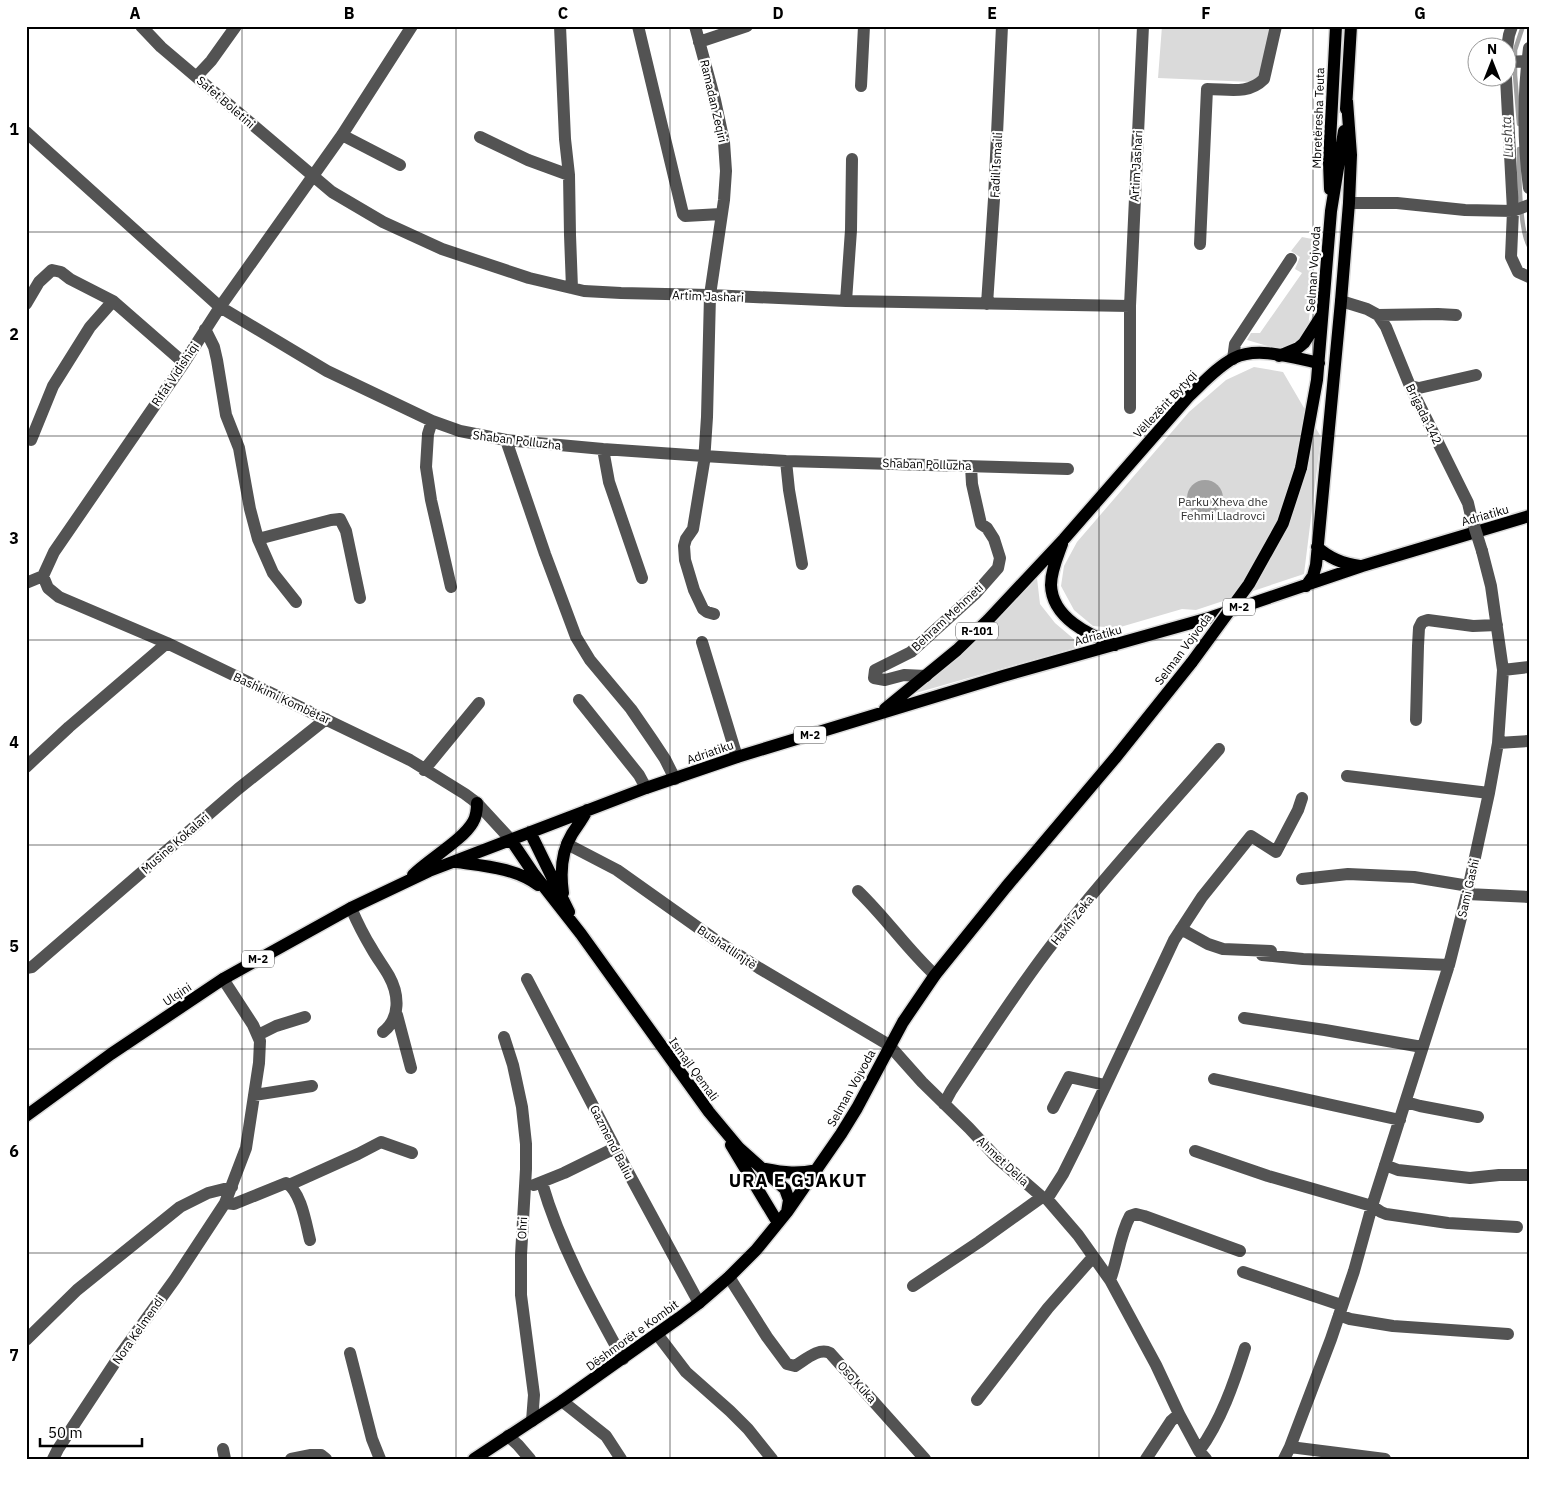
<svg xmlns="http://www.w3.org/2000/svg" width="1555" height="1485" font-family="'IBM Plex Sans',sans-serif">
	<rect width="100%" height="100%" fill="#fff"/>
	<path fill="#dadada" d="M 1162,26 L 1271,26 L 1263,73 L 1252,82 L 1158,78 Z
		M 1302,237 L 1317,240 L 1308,329 L 1291,348 L 1271,347 L 1247,340 L 1251,333 L 1260,333 L 1302,273 L 1295,269 L 1300,257 L 1291,251 Z
		M 1254,367 L 1283,372 L 1321,437 L 1304,574 L 1196,610 L 1182,609 L 1117,628 L 1093,626 L 1074,610 L 1061,586 L 1064,566 L 1077,542 L 1189,412 L 1226,380 Z
		M 1037,578 L 1040,604 L 1055,623 L 1082,646 L 905,696 L 990,623 Z"/>
	<path fill="#a1a1a1" d="M1187 498a18 18 0 1 1 36 0a18 18 0 1 1-36 0Z"/>
	<g fill="none" stroke-linecap="round" stroke-linejoin="round">
		<path stroke="#a1a1a1" stroke-width="4.5" d="M 1519,124 L 1515,75 L 1515,50 L 1523,26
			M 1519,149 C 1519,171 1519,229 1529,246"/>
		<defs>
			<path id="major" d="M 1346,109 L 1351,26
				M 1330,189 L 1329,162 L 1336,26
				M 1279,356 L 1298,348 L 1304,343 L 1322,315
				M 1301,468 L 1317,380 L 1331,211 L 1344,131
				M 1062,544 C 1057,558 1051,571 1051,585 C 1052,618 1089,635 1115,645
				M 1317,547 C 1330,559 1343,564 1360,566
				M 1306,586 L 1313,576 L 1316,565 L 1341,301 L 1349,203 L 1351,155 L 1347,101
				M 885,709 L 957,650 L 988,620 L 1064,539 L 1189,396 C 1203,383 1217,367 1234,358 C 1258,346 1294,358 1319,363
				M 530,832 L 569,912
				M 511,840 L 534,874 L 581,934 L 709,1112 L 739,1148 L 785,1189 L 789,1200 L 787,1212
				M 457,862 C 485,866 515,868 538,885
				M 413,875 C 429,859 463,840 473,822 C 476,817 477,810 477,803
				M 563,893 C 560,872 561,852 572,834 C 577,826 583,819 587,810
				M 26,1116 L 111,1054 L 223,979 L 351,908 L 429,871 L 646,788 L 737,757 L 1003,676 L 1209,618 L 1362,566 L 1529,516
				M 731,1145 L 778,1223
				M 765,1169 C 785,1173 798,1174 817,1170
				M 474,1459 L 562,1401 L 679,1318 L 699,1303 L 729,1277 L 756,1250 L 787,1212 L 841,1134 L 857,1108 L 903,1022 L 935,975 L 1006,887 L 1116,757 L 1192,662"/>
		</defs>
		<use href="#major" stroke="#dbdbdb" stroke-width="15"/>
		<path stroke="#535353" stroke-width="12" d="M 141,26 L 161,47 L 332,192 L 383,222 L 442,249 L 529,278 L 584,291 L 621,293 L 710,295 L 846,301 L 1130,306
			M 560,26 L 565,139 L 569,175 L 570,235 L 572,288
			M 638,26 L 683,214 L 685,216 L 721,214
			M 695,26 L 715,100 L 724,142 L 726,171 L 724,200 L 710,295 L 707,417 L 704,462 L 693,529 L 686,539 L 684,546 L 685,560 L 694,590 L 703,609 L 707,612 L 714,614
			M 699,42 L 747,26
			M 1507,48 L 1509,35 L 1512,26
			M 1529,48 C 1523,94 1523,142 1529,188
			M 1508,62 L 1527,61
			M 197,76 L 211,61 L 236,26
			M 1506,78 L 1513,211 L 1511,257 L 1518,272 L 1529,277
			M 861,86 L 864,26
			M 26,132 L 220,307 L 327,371 L 432,421 L 460,431 L 506,440 L 603,449 L 704,456 L 786,461 L 1068,469
			M 342,135 L 400,165
			M 480,137 L 528,160 L 569,175
			M 1349,203 L 1397,203 L 1465,210 L 1513,211 L 1529,205
			M 1200,244 L 1207,89 C 1229,89 1248,95 1264,79 L 1276,26
			M 846,301 L 851,230 L 852,159
			M 1341,301 L 1367,309 L 1378,315 L 1386,327 L 1410,386 L 1468,503 L 1471,516
			M 26,304 L 39,282 L 52,270 L 61,272 L 70,279 L 113,301 L 184,363
			M 987,304 L 994,199 L 1002,26
			M 1378,315 L 1438,314 L 1456,315
			M 205,329 L 214,347 L 217,360 L 226,415 L 239,448 L 250,509 L 258,539 L 273,573 L 296,602
			M 1233,359 L 1235,344 L 1291,259
			M 1410,386 L 1419,388 L 1476,375
			M 1130,408 L 1130,306 L 1143,26
			M 432,421 L 428,434 L 426,467 L 431,500 L 451,587
			M 31,440 L 53,386 L 90,327 L 113,301
			M 506,440 L 545,554 L 576,637 L 590,660 L 631,709 L 653,741 L 665,759 L 675,779
			M 603,449 L 609,482 L 642,578
			M 786,461 L 789,490 L 802,564
			M 258,539 L 331,520 L 340,519 L 346,531 L 360,598
			M 43,576 L 54,552 L 184,363 L 220,307 L 342,135 L 412,26
			M 43,576 L 48,588 L 59,597 L 167,643 L 410,760 L 465,794 L 477,803 L 511,840
			M 26,583 L 43,576
			M 702,642 L 737,757
			M 1503,670 L 1529,667
			M 926,676 L 904,675 L 885,680 L 874,678 L 875,670 L 911,652 L 976,593 L 998,568 L 1000,558 L 994,539 L 987,528 L 981,524 L 972,484 L 971,466
			M 579,700 L 639,775 L 646,788
			M 1416,720 L 1418,646 L 1419,628 L 1422,622 L 1428,620 L 1473,626 L 1497,625
			M 1498,743 L 1529,741
			M 26,767 L 69,727 L 167,643
			M 424,770 L 479,703
			M 1347,776 L 1489,793
			M 567,844 L 617,870 L 717,941 L 759,968 L 889,1045 L 922,1082 L 969,1128 L 996,1157 L 1042,1197 L 1047,1199 L 1078,1235 L 1110,1280 L 1156,1365 L 1179,1414 L 1199,1451 L 1206,1459
			M 1302,879 L 1348,874 L 1414,877 L 1469,886
			M 858,891 C 886,918 907,949 935,975
			M 1467,894 L 1529,897
			M 351,908 C 357,922 364,936 372,949 C 377,958 384,967 389,976 C 399,994 401,1018 383,1032
			M 1181,929 L 1208,944 L 1223,949 L 1271,951
			M 1262,955 L 1303,959 L 1449,965
			M 26,968 L 32,967 L 238,789 L 326,719
			M 527,979 L 615,1148 L 699,1303
			M 397,1015 L 411,1068
			M 1244,1018 L 1325,1030 L 1422,1047
			M 258,1035 L 276,1026 L 305,1017
			M 504,1037 L 513,1065 L 522,1107 L 526,1144 L 526,1169 L 521,1255 L 521,1295 L 534,1395 L 532,1421
			M 1214,1079 L 1400,1120
			M 254,1095 L 312,1086
			M 1406,1102 L 1420,1106 L 1478,1117
			M 944,1104 L 951,1091 C 982,1044 1013,996 1047,951 C 1101,880 1161,816 1219,749
			M 1053,1108 L 1069,1077 L 1105,1085
			M 1195,1151 L 1268,1176 L 1372,1206 L 1381,1212 L 1386,1214 L 1448,1223 L 1517,1227
			M 1385,1165 L 1398,1170 L 1470,1178 L 1499,1175 L 1529,1175
			M 542,1183 C 560,1245 592,1303 623,1359
			M 289,1185 L 358,1154 L 381,1142 L 412,1153
			M 534,1185 L 564,1173 L 615,1148
			M 1047,1199 L 1063,1174 L 1080,1140 L 1174,940 L 1202,897 L 1251,836 L 1276,852 L 1298,810 L 1302,798
			M 225,1203 L 234,1204 L 286,1183 C 301,1191 306,1224 310,1240
			M 1243,1272 L 1341,1305
			M 729,1277 L 767,1337 L 787,1364 L 795,1366 C 805,1360 819,1347 830,1353 L 925,1459
			M 1110,1280 C 1118,1260 1119,1236 1130,1216 L 1136,1214 L 1144,1216 L 1240,1251
			M 913,1286 L 979,1242 L 1042,1197
			M 1339,1315 L 1350,1319 L 1393,1326 L 1508,1334
			M 657,1334 L 686,1372 L 730,1411 L 748,1429 L 772,1459
			M 26,1340 L 77,1290 L 180,1207 L 208,1193 L 232,1187
			M 350,1353 L 372,1439 L 380,1459
			M 977,1400 L 1048,1308 L 1093,1257
			M 562,1401 L 606,1436 L 621,1459
			M 508,1436 L 518,1445 L 530,1459
			M 1290,1447 L 1385,1459
			M 223,1449 L 225,1459
			M 1199,1451 C 1221,1421 1234,1383 1245,1348
			M 53,1459 L 58,1449 L 120,1355 L 175,1279 L 225,1203 L 246,1148 L 259,1063 L 260,1041 L 253,1025 L 223,979
			M 291,1459 L 311,1455 L 321,1455 L 326,1459
			M 1146,1459 L 1171,1421 L 1179,1414
			M 1284,1459 L 1290,1447 L 1331,1339 L 1354,1271 L 1372,1206 L 1449,965 L 1467,894 L 1489,793 L 1498,743 L 1503,670 L 1491,586 L 1482,551"/>
		<use href="#major" stroke="#000" stroke-width="12"/>
		<defs>
			<path id="major-bridge" d="M 1192,662 L 1249,584 L 1283,523 L 1301,468"/>
		</defs>
		<use href="#major-bridge" stroke="#dbdbdb" stroke-width="15" stroke-linecap="butt"/>
		<path stroke="#535353" stroke-width="12" d="M 1471,516 L 1482,551"/>
		<use href="#major-bridge" stroke="#000" stroke-width="12"/>
	</g>
	<path fill="none" stroke="#000" stroke-width="1" stroke-opacity="0.55" d="M 242,26 L 242,1459M 456,26 L 456,1459M 670,26 L 670,1459M 885,26 L 885,1459M 1099,26 L 1099,1459M 1313,26 L 1313,1459M 26,232 L 1529,232M 26,436 L 1529,436M 26,640 L 1529,640M 26,845 L 1529,845M 26,1049 L 1529,1049M 26,1253 L 1529,1253"/>
	<g text-anchor="middle" dominant-baseline="central" stroke-width="4.5" stroke-linejoin="round" paint-order="stroke">
		<g fill="#fff" stroke="#4c4c4c" stroke-width="1">
			<rect x="1223" y="598.5" width="32" height="17" rx="4"/>
			<rect x="956" y="622.5" width="42" height="17" rx="4"/>
			<rect x="794" y="726.5" width="32" height="17" rx="4"/>
			<rect x="242" y="950.5" width="32" height="17" rx="4"/>
		</g>
		<g font-size="11" font-weight="bold" fill="#000">
			<text x="1239" y="607">M-2</text>
			<text x="977" y="631">R-101</text>
			<text x="810" y="735">M-2</text>
			<text x="258" y="959">M-2</text>
		</g>
		<g font-size="12" fill="#000" stroke="#fff">
			<text transform="translate(714 101) rotate(77)">Ramadan Zeqiri</text>
			<text transform="translate(226 102) rotate(41)">Safet Boletini</text>
			<text transform="translate(1318 118) rotate(-88)">Mbretëresha Teuta</text>
			<text transform="translate(996 165) rotate(-87)">Fadil Ismaili</text>
			<text transform="translate(1136 166) rotate(-87)">Artim Jashari</text>
			<text transform="translate(1313 269) rotate(-86)">Selman Vojvoda</text>
			<text transform="translate(708 296) rotate(2)">Artim Jashari</text>
			<text transform="translate(175 374) rotate(-56)">Rifat Vidishiqi</text>
			<text transform="translate(1165 404) rotate(-47)">Vëllezërit Bytyqi</text>
			<text transform="translate(1424 414) rotate(64)">Brigada 142</text>
			<text transform="translate(517 440) rotate(7)">Shaban Polluzha</text>
			<text transform="translate(927 464) rotate(2)">Shaban Polluzha</text>
			<text transform="translate(1485 515) rotate(-16)">Adriatiku</text>
			<text transform="translate(947 617) rotate(-43)">Behram Mehmeti</text>
			<text transform="translate(1098 635) rotate(-15)">Adriatiku</text>
			<text transform="translate(1183 649) rotate(-53)">Selman Vojvoda</text>
			<text transform="translate(282 698) rotate(25)">Bashkimi Kombëtar</text>
			<text transform="translate(710 752) rotate(-19)">Adriatiku</text>
			<text transform="translate(175 843) rotate(-41)">Musine Kokalari</text>
			<text transform="translate(1468 888) rotate(-77)">Sami Gashi</text>
			<text transform="translate(1072 920) rotate(-51)">Haxhi Zeka</text>
			<text transform="translate(727 947) rotate(34)">Bushatllinjtë</text>
			<text transform="translate(177 994) rotate(-34)">Ulqini</text>
			<text transform="translate(694 1069) rotate(54)">Ismajl Qemali</text>
			<text transform="translate(851 1088) rotate(-61)">Selman Vojvoda</text>
			<text transform="translate(612 1142) rotate(63)">Gazmend Baliu</text>
			<text transform="translate(1003 1161) rotate(43)">Ahmet Delia</text>
			<text transform="translate(522 1228) rotate(-87)">Ohri</text>
			<text transform="translate(138 1330) rotate(-55)">Nora Kelmendi</text>
			<text transform="translate(632 1335) rotate(-36)">Dëshmorët e Kombit</text>
			<text transform="translate(857 1382) rotate(48)">Oso Kuka</text>
		</g>
		<g font-size="12" fill="#313131" stroke="#fff">
			<text x="1223" y="501">Parku Xheva dhe<tspan x="1223" dy="14">Fehmi Lladrovci</tspan></text>
		</g>
		<g font-size="14" font-style="italic" fill="#424242" stroke="#fff">
			<text transform="translate(1507 137) rotate(-93)">Lushta</text>
		</g>
		<g font-size="18" font-weight="bold" letter-spacing="1" fill="#000" stroke="#fff">
			<text x="798" y="1180">URA E GJAKUT</text>
		</g>
	</g>
	<rect width="1555" height="1485" fill="none" stroke="#ffffff" stroke-width="55"/>
	<g transform="translate(1492 62)"><circle r="24" fill="#ffffff" stroke="#999999"/>
	<path d="M0-4L9 19L0 12L-9 19Z" fill="#000000"/>
	<text y="-8" font-size="14" font-weight="bold" text-anchor="middle" fill="#000000">N</text>
	</g>
	<path d="M40 1438v8h102v-8" fill="none" stroke="#000000" stroke-width="2.5"/>
	<text x="48" y="1438" font-size="15" fill="#000000" stroke="#ffffff" stroke-width="4" paint-order="stroke">50 m</text>
	<rect x="28" y="28" width="1500" height="1430" fill="none" stroke="#000" stroke-width="2"/>
	<g font-size="16" text-anchor="middle" font-weight="bold" fill="#000">
		<text x="135" y="19">A</text>
		<text x="349" y="19">B</text>
		<text x="563" y="19">C</text>
		<text x="778" y="19">D</text>
		<text x="992" y="19">E</text>
		<text x="1206" y="19">F</text>
		<text x="1420" y="19">G</text>
		<text x="14" y="135">1</text>
		<text x="14" y="340">2</text>
		<text x="14" y="544">3</text>
		<text x="14" y="748">4</text>
		<text x="14" y="952">5</text>
		<text x="14" y="1157">6</text>
		<text x="14" y="1361">7</text>
	</g>
</svg>
